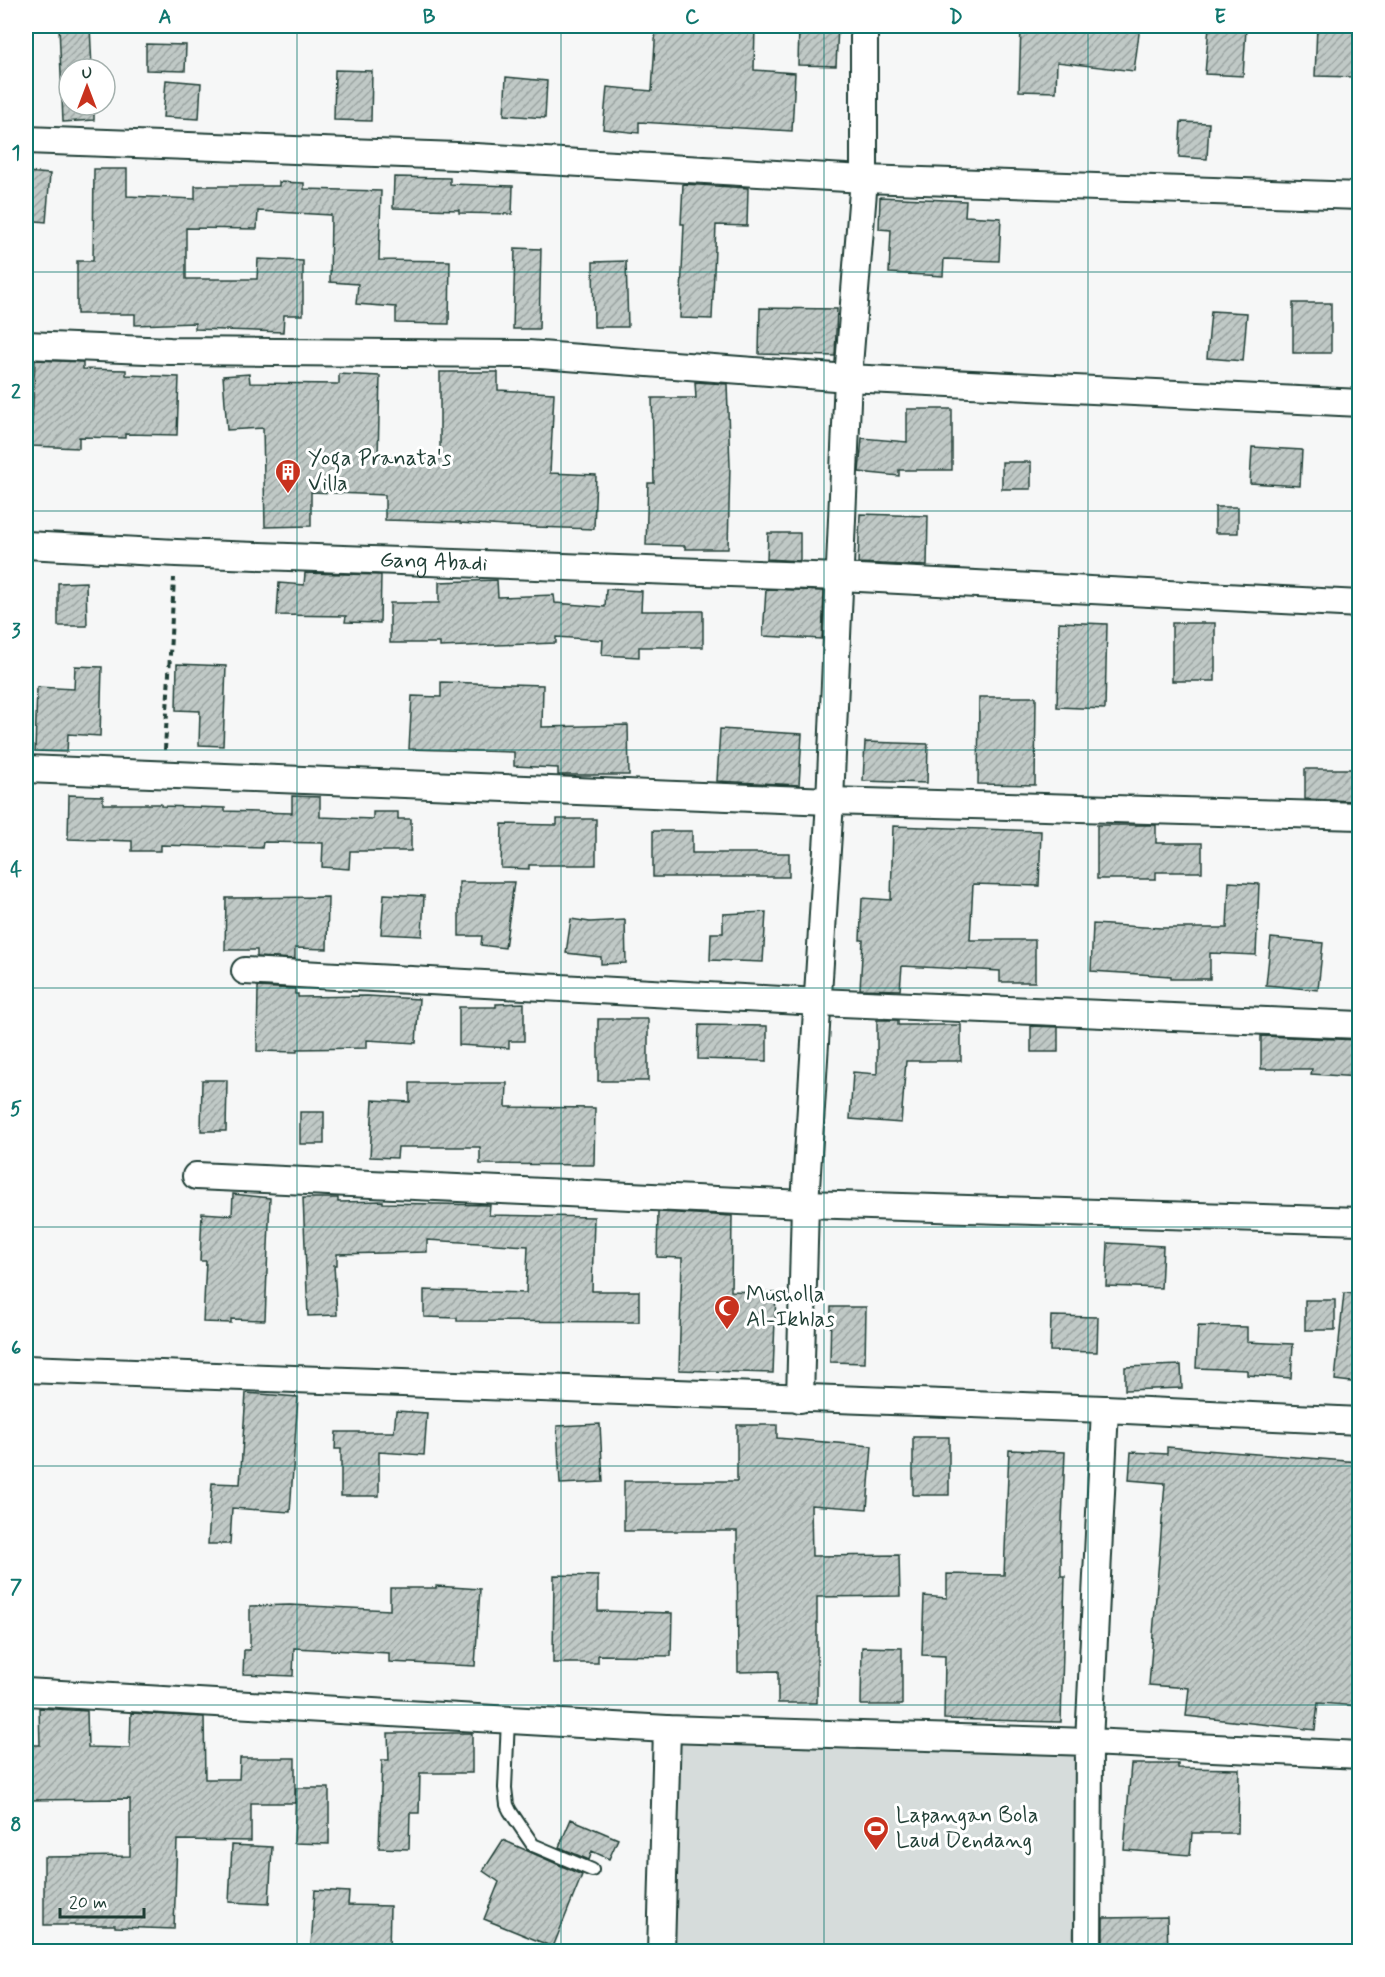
<svg xmlns="http://www.w3.org/2000/svg" width="1385" height="1977" font-family="Mynerve,sans-serif">
	<defs>
		<pattern id="building-hatch" width="6" height="6" patternUnits="userSpaceOnUse" patternTransform="scale(1.5)"><rect width="6" height="6" fill="#c0c9c6"/><path d="M-1 1l2-2M0 6l6-6M5 7l2-2" fill="none" stroke="#9ba4a2"/></pattern>
	</defs>
	<rect width="100%" height="100%" fill="#f6f7f7"/>
	<filter id="ink" filterUnits="userSpaceOnUse"><feTurbulence type="fractalNoise" baseFrequency=".0167" numOctaves="2"/><feDisplacementMap in="SourceGraphic" scale="12" xChannelSelector="R" yChannelSelector="G"/><feConvolveMatrix kernelMatrix="1 2 1 2 8 2 1 2 1" color-interpolation-filters="sRGB"/></filter>
	<g filter="url(#ink)">
		<path fill="#d6dcdb" stroke="#7a8c88" stroke-width="1.5" d="M 680,1742 L 1078,1752 L 1073,1951 L 674,1952 Z"/>
		<path fill="url(#building-hatch)" stroke="#1f3d34" stroke-width="1.5" d="M 59,26 L 90,26 L 92,69 L 69,69 L 69,105 L 94,105 L 94,120 L 63,122 Z
			M 656,26 L 755,26 L 754,70 L 795,73 L 792,131 L 639,122 L 639,133 L 603,129 L 607,87 L 652,91 Z
			M 799,26 L 838,26 L 836,66 L 798,65 Z
			M 1021,26 L 1140,26 L 1134,71 L 1057,62 L 1056,92 L 1019,91 Z
			M 1209,26 L 1246,29 L 1243,76 L 1205,74 Z
			M 1317,26 L 1357,26 L 1355,77 L 1315,76 Z
			M 146,44 L 186,45 L 185,71 L 146,70 Z
			M 335,70 L 372,71 L 371,121 L 334,120 Z
			M 506,77 L 547,81 L 545,118 L 504,115 Z
			M 166,80 L 201,83 L 199,119 L 163,117 Z
			M 1181,122 L 1209,123 L 1207,159 L 1179,157 Z
			M 94,169 L 127,169 L 127,196 L 195,199 L 195,186 L 279,186 L 279,182 L 304,183 L 304,189 L 381,191 L 379,260 L 450,261 L 449,324 L 396,323 L 396,307 L 356,304 L 358,284 L 330,282 L 331,215 L 258,211 L 257,229 L 186,228 L 186,279 L 257,279 L 258,259 L 303,261 L 303,315 L 284,315 L 283,332 L 195,329 L 195,323 L 135,325 L 135,314 L 77,314 L 77,261 L 93,261 Z
			M 26,172 L 50,174 L 46,222 L 26,220 Z
			M 394,177 L 450,178 L 450,184 L 513,186 L 512,214 L 459,213 L 459,210 L 393,208 Z
			M 683,184 L 748,188 L 747,226 L 716,225 L 712,319 L 680,318 L 684,224 L 681,224 Z
			M 880,197 L 966,201 L 965,216 L 1001,218 L 999,261 L 944,259 L 943,276 L 889,273 L 891,230 L 879,229 Z
			M 515,248 L 541,249 L 539,329 L 513,329 Z
			M 626,261 L 628,327 L 594,327 L 593,262 Z
			M 1293,303 L 1331,303 L 1331,353 L 1293,353 Z
			M 760,308 L 837,309 L 835,356 L 759,354 Z
			M 1211,311 L 1247,313 L 1243,361 L 1207,358 Z
			M 35,360 L 83,362 L 83,369 L 126,370 L 126,375 L 179,377 L 177,435 L 125,434 L 125,438 L 79,437 L 79,448 L 31,446 Z
			M 440,372 L 498,372 L 498,390 L 554,393 L 550,473 L 596,475 L 594,529 L 505,526 L 460,523 L 460,522 L 385,520 L 385,495 L 311,492 L 311,526 L 265,527 L 263,428 L 227,430 L 223,376 L 249,374 L 250,383 L 339,384 L 339,374 L 380,376 L 378,457 L 440,458 Z
			M 695,382 L 727,384 L 730,465 L 728,549 L 685,549 L 685,546 L 646,545 L 648,483 L 654,483 L 652,398 L 696,398 Z
			M 907,409 L 952,409 L 952,470 L 899,470 L 899,476 L 859,472 L 862,438 L 907,442 Z
			M 1252,447 L 1302,450 L 1300,486 L 1250,483 Z
			M 1002,462 L 1031,462 L 1031,489 L 1002,489 Z
			M 1215,507 L 1238,507 L 1238,533 L 1215,533 Z
			M 860,514 L 928,516 L 927,566 L 858,563 Z
			M 768,533 L 800,533 L 800,561 L 767,559 Z
			M 305,573 L 381,575 L 380,623 L 345,622 L 346,616 L 277,615 L 279,583 L 304,585 Z
			M 497,580 L 498,597 L 554,595 L 555,603 L 605,607 L 606,589 L 642,591 L 641,611 L 703,611 L 703,647 L 639,647 L 639,657 L 602,655 L 603,640 L 556,637 L 556,643 L 440,647 L 440,643 L 390,643 L 390,603 L 439,603 L 439,582 Z
			M 86,582 L 87,626 L 58,626 L 58,583 Z
			M 766,589 L 824,591 L 822,639 L 763,636 Z
			M 1059,622 L 1107,624 L 1105,709 L 1057,707 Z
			M 1172,623 L 1215,623 L 1215,681 L 1172,681 Z
			M 177,664 L 226,666 L 223,746 L 199,745 L 200,711 L 176,710 Z
			M 75,666 L 102,667 L 100,736 L 68,734 L 67,752 L 35,751 L 37,687 L 74,689 Z
			M 441,682 L 543,685 L 542,727 L 628,725 L 629,775 L 558,775 L 558,768 L 514,766 L 514,752 L 409,749 L 412,696 L 441,697 Z
			M 979,697 L 1036,697 L 1035,785 L 978,784 Z
			M 720,729 L 802,734 L 799,785 L 717,781 Z
			M 865,742 L 928,744 L 927,783 L 863,781 Z
			M 1305,769 L 1355,769 L 1355,801 L 1305,799 Z
			M 69,795 L 103,796 L 103,804 L 161,804 L 161,806 L 225,808 L 225,811 L 292,813 L 292,796 L 320,797 L 320,817 L 373,819 L 373,812 L 398,812 L 398,819 L 411,819 L 411,851 L 350,851 L 349,869 L 322,867 L 323,843 L 263,842 L 262,848 L 161,845 L 161,851 L 132,851 L 132,841 L 68,839 Z
			M 557,819 L 596,819 L 596,865 L 529,865 L 529,869 L 501,868 L 502,824 L 557,825 Z
			M 1097,825 L 1156,825 L 1156,843 L 1202,843 L 1202,872 L 1156,872 L 1156,879 L 1097,879 Z
			M 893,826 L 1041,831 L 1039,886 L 973,884 L 970,940 L 1035,940 L 1035,982 L 1000,982 L 1000,971 L 902,966 L 900,990 L 860,989 L 863,940 L 860,940 L 862,898 L 891,900 Z
			M 653,831 L 692,831 L 692,853 L 789,853 L 789,877 L 653,877 Z
			M 459,882 L 514,882 L 505,948 L 481,945 L 482,936 L 459,936 Z
			M 1229,882 L 1259,884 L 1256,955 L 1210,953 L 1210,979 L 1171,979 L 1171,976 L 1091,971 L 1093,924 L 1161,928 L 1227,928 Z
			M 384,894 L 424,896 L 422,936 L 381,934 Z
			M 328,897 L 327,949 L 295,948 L 295,959 L 257,957 L 257,950 L 225,950 L 226,898 Z
			M 766,912 L 763,962 L 710,960 L 711,933 L 723,933 L 723,914 Z
			M 571,919 L 590,922 L 625,920 L 626,963 L 601,964 L 601,957 L 566,953 Z
			M 1271,938 L 1323,943 L 1318,990 L 1266,985 Z
			M 258,987 L 295,989 L 295,994 L 298,994 L 298,997 L 367,996 L 419,999 L 416,1043 L 367,1040 L 367,1048 L 297,1049 L 297,1052 L 257,1051 Z
			M 524,1003 L 524,1041 L 509,1041 L 509,1048 L 459,1045 L 459,1007 L 496,1007 L 496,1004 Z
			M 598,1019 L 648,1019 L 648,1081 L 598,1081 Z
			M 877,1020 L 898,1020 L 898,1025 L 961,1025 L 961,1061 L 906,1061 L 901,1123 L 850,1119 L 853,1072 L 877,1074 Z
			M 699,1025 L 767,1026 L 767,1061 L 698,1059 Z
			M 1031,1026 L 1058,1027 L 1058,1052 L 1031,1052 Z
			M 1261,1036 L 1359,1040 L 1359,1077 L 1311,1074 L 1312,1069 L 1261,1069 Z
			M 202,1080 L 227,1080 L 226,1131 L 201,1131 Z
			M 410,1083 L 507,1083 L 506,1107 L 595,1108 L 594,1165 L 480,1164 L 480,1147 L 398,1147 L 397,1158 L 370,1157 L 373,1100 L 410,1102 Z
			M 300,1112 L 324,1112 L 324,1144 L 300,1144 Z
			M 233,1194 L 270,1198 L 265,1320 L 231,1319 L 231,1323 L 203,1322 L 206,1261 L 200,1261 L 202,1213 L 232,1215 Z
			M 303,1198 L 338,1198 L 338,1202 L 383,1201 L 383,1203 L 490,1205 L 489,1215 L 594,1217 L 592,1291 L 639,1291 L 639,1322 L 457,1321 L 457,1318 L 424,1317 L 424,1290 L 526,1293 L 528,1246 L 427,1240 L 427,1252 L 337,1254 L 337,1265 L 334,1265 L 337,1315 L 308,1316 Z
			M 658,1212 L 732,1216 L 731,1291 L 776,1293 L 773,1373 L 679,1370 L 682,1258 L 657,1257 Z
			M 1108,1243 L 1163,1246 L 1161,1288 L 1106,1286 Z
			M 1344,1293 L 1359,1294 L 1359,1383 L 1335,1380 Z
			M 1305,1300 L 1335,1300 L 1335,1330 L 1305,1330 Z
			M 831,1307 L 866,1307 L 865,1363 L 830,1362 Z
			M 1051,1316 L 1098,1317 L 1097,1352 L 1050,1351 Z
			M 1198,1326 L 1247,1327 L 1247,1342 L 1293,1344 L 1291,1378 L 1247,1375 L 1247,1370 L 1196,1368 Z
			M 1181,1365 L 1182,1388 L 1125,1390 L 1125,1367 Z
			M 246,1393 L 298,1397 L 290,1512 L 232,1508 L 230,1544 L 208,1544 L 212,1483 L 240,1484 Z
			M 396,1411 L 427,1413 L 424,1455 L 379,1452 L 379,1496 L 341,1496 L 341,1449 L 335,1449 L 336,1432 L 394,1432 Z
			M 600,1424 L 603,1482 L 560,1484 L 557,1426 Z
			M 737,1425 L 777,1425 L 777,1438 L 872,1446 L 867,1509 L 811,1505 L 812,1556 L 899,1555 L 900,1596 L 817,1597 L 817,1703 L 778,1703 L 778,1671 L 738,1672 L 737,1531 L 624,1531 L 624,1481 L 737,1481 Z
			M 913,1437 L 949,1437 L 949,1495 L 913,1495 Z
			M 1167,1447 L 1359,1462 L 1359,1706 L 1318,1703 L 1315,1730 L 1186,1716 L 1189,1688 L 1149,1685 L 1165,1483 L 1129,1480 L 1131,1452 L 1167,1454 Z
			M 1009,1450 L 1065,1452 L 1061,1545 L 1061,1576 L 1065,1576 L 1061,1722 L 944,1719 L 945,1656 L 922,1655 L 924,1596 L 947,1598 L 947,1574 L 1004,1575 Z
			M 554,1575 L 598,1576 L 598,1611 L 672,1613 L 671,1656 L 598,1655 L 598,1663 L 553,1663 Z
			M 436,1586 L 480,1589 L 475,1666 L 389,1662 L 389,1653 L 294,1648 L 293,1676 L 243,1674 L 244,1650 L 250,1650 L 250,1606 L 290,1605 L 390,1610 L 390,1588 L 436,1588 Z
			M 862,1647 L 902,1648 L 902,1705 L 861,1705 Z
			M 39,1708 L 87,1711 L 88,1747 L 130,1748 L 131,1713 L 204,1717 L 205,1779 L 239,1779 L 240,1758 L 295,1758 L 295,1803 L 251,1803 L 251,1841 L 177,1840 L 174,1929 L 115,1927 L 115,1925 L 44,1925 L 44,1857 L 130,1856 L 130,1799 L 26,1800 L 26,1745 L 40,1745 Z
			M 388,1733 L 472,1733 L 472,1773 L 420,1773 L 419,1813 L 410,1813 L 409,1849 L 379,1848 L 382,1760 L 389,1760 Z
			M 1131,1764 L 1178,1764 L 1178,1768 L 1239,1769 L 1238,1833 L 1192,1833 L 1190,1855 L 1124,1850 Z
			M 296,1788 L 329,1788 L 329,1844 L 294,1843 Z
			M 571,1819 L 618,1839 L 609,1859 L 592,1851 L 589,1860 L 559,1847 Z
			M 503,1840 L 582,1875 L 553,1947 L 484,1919 L 499,1882 L 483,1871 Z
			M 232,1845 L 272,1847 L 269,1904 L 229,1902 Z
			M 315,1890 L 349,1892 L 348,1905 L 390,1906 L 389,1952 L 357,1952 L 357,1948 L 311,1946 Z
			M 1167,1917 L 1168,1952 L 1103,1952 L 1103,1918 Z"/>
		<g fill="none" stroke-linecap="round" stroke-linejoin="round">
			<defs>
				<path id="lane" d="M 508,1720 L 505,1788 L 507,1805 L 510,1811 L 533,1845 L 592,1870"/>
				<g id="street">
					<path d="M 26,140 L 457,156 L 864,179 L 1360,196"/>
					<path d="M 26,345 L 170,351 L 527,354 L 848,378 L 1360,403"/>
					<path id="s1" d="M 26,545 L 176,553 L 840,577 L 1360,604"/>
					<path d="M 26,769 L 830,801 L 1360,816"/>
					<path d="M 245,971 L 818,1002 L 1360,1025"/>
					<path d="M 196,1176 L 805,1204 L 1360,1221"/>
					<path d="M 26,1369 L 1105,1409 L 1360,1421"/>
					<path d="M 800,1399 L 805,1204 L 830,801 L 848,378 L 864,179 L 864,26"/>
					<path d="M 1105,1409 L 1089,1742 L 1360,1755"/>
					<path d="M 26,1692 L 667,1729 L 1089,1742 L 1088,1952"/>
					<path d="M 661,1952 L 667,1729"/>
				</g>
			</defs>
			<use href="#lane" stroke="#1f3d34" stroke-width="16"/>
			<use href="#street" stroke="#1f3d34" stroke-width="30"/>
			<path stroke="#1f3d34" stroke-width="4" stroke-dasharray="6 4.5" stroke-linecap="butt" d="M 165,750 L 174,578"/>
			<use href="#lane" stroke="#fff" stroke-width="12"/>
			<use href="#street" stroke="#fff" stroke-width="26"/>
		</g>
	</g>
	<path fill="none" stroke="#0f766e" stroke-width="1.5" stroke-opacity="0.55" d="M 297,26 L 297,1952M 561,26 L 561,1952M 824,26 L 824,1952M 1088,26 L 1088,1952M 26,272 L 1360,272M 26,511 L 1360,511M 26,750 L 1360,750M 26,988 L 1360,988M 26,1227 L 1360,1227M 26,1466 L 1360,1466M 26,1705 L 1360,1705"/>
	<defs>
		<symbol id="building-pin" viewBox="-11 -11 22 30"><path d="M0 17L-7.5 6A9.5 9.5 0 1 1 7.5 6Z" fill="#c8321e" stroke="#fff"/><path d="M-4-6H4V6H1V3H-1V6H-4ZM-2.5-4.3h1.7v1.8h-1.7ZM.8-4.3h1.7v1.8H.8ZM-2.5-1h1.7V.8h-1.7ZM.8-1h1.7V.8H.8Z" fill="#fff"/></symbol>
		<symbol id="mosque-pin" viewBox="-11 -11 22 30"><path d="M0 17L-7.5 6A9.5 9.5 0 1 1 7.5 6Z" fill="#c8321e" stroke="#fff"/><path d="M3.5-4.9A6 6 0 1 0 3.5 4.9A5 5 0 1 1 3.5-4.9Z" fill="#fff"/></symbol>
		<symbol id="stadium-pin" viewBox="-11 -11 22 30"><path d="M0 17L-7.5 6A9.5 9.5 0 1 1 7.5 6Z" fill="#c8321e" stroke="#fff"/><path d="M0-5a6.5 5 0 1 0 0 10a6.5 5 0 1 0 0-10ZM-3.5-1.8h7v3.6h-7Z" fill="#fff"/></symbol>
	</defs>
	<g fill-rule="evenodd">
		<use href="#building-pin" x="273" y="457" width="30" height="40"/>
		<use href="#mosque-pin" x="712" y="1293" width="30" height="40"/>
		<use href="#stadium-pin" x="861" y="1814" width="30" height="40"/>
	</g>
	<g text-anchor="middle" dominant-baseline="central" stroke-width="6" stroke-linejoin="round" paint-order="stroke">
		<g font-size="22" fill="#1f3d34" stroke="#fff" text-anchor="start">
			<text x="308" y="459">Yoga Pranata's<tspan x="308" dy="25">Villa</tspan></text>
			<text x="746" y="1295">Musholla<tspan x="746" dy="25">Al-Ikhlas</tspan></text>
			<text x="896" y="1816">Lapangan Bola<tspan x="896" dy="25">Laud Dendang</tspan></text>
		</g>
		<g font-size="22" fill="#1f3d34" stroke="#fff">
			<text stroke="none"><textPath href="#s1" startOffset="408">Gang Abadi</textPath></text>
		</g>
	</g>
	<rect width="1385" height="1977" fill="none" stroke="#fff" stroke-width="66"/>
	<g transform="translate(87 87)"><circle r="28" fill="#ffffff" stroke="#a5b1ae" stroke-width="1.5"/>
	<path d="M0-4.5L10 22L0 15L-10 22Z" fill="#c8321e"/>
	<text y="-9" font-size="16" font-weight="bold" text-anchor="middle" fill="#1f3d34">U</text>
	</g>
	<path d="M60 1908v9h84v-9" fill="none" stroke="#1f3d34" stroke-width="3"/>
	<text x="69" y="1908" font-size="18" fill="#1f3d34" stroke="#ffffff" stroke-width="4.5" paint-order="stroke">20 m</text>
	<rect x="33" y="33" width="1319" height="1911" fill="none" stroke="#0f766e" stroke-width="2"/>
	<g font-size="20" text-anchor="middle" font-weight="bold" fill="#0f766e">
		<text x="165" y="23">A</text>
		<text x="429" y="23">B</text>
		<text x="692" y="23">C</text>
		<text x="956" y="23">D</text>
		<text x="1220" y="23">E</text>
		<text x="16" y="159">1</text>
		<text x="16" y="398">2</text>
		<text x="16" y="637">3</text>
		<text x="16" y="876">4</text>
		<text x="16" y="1115">5</text>
		<text x="16" y="1354">6</text>
		<text x="16" y="1593">7</text>
		<text x="16" y="1831">8</text>
	</g>
</svg>
